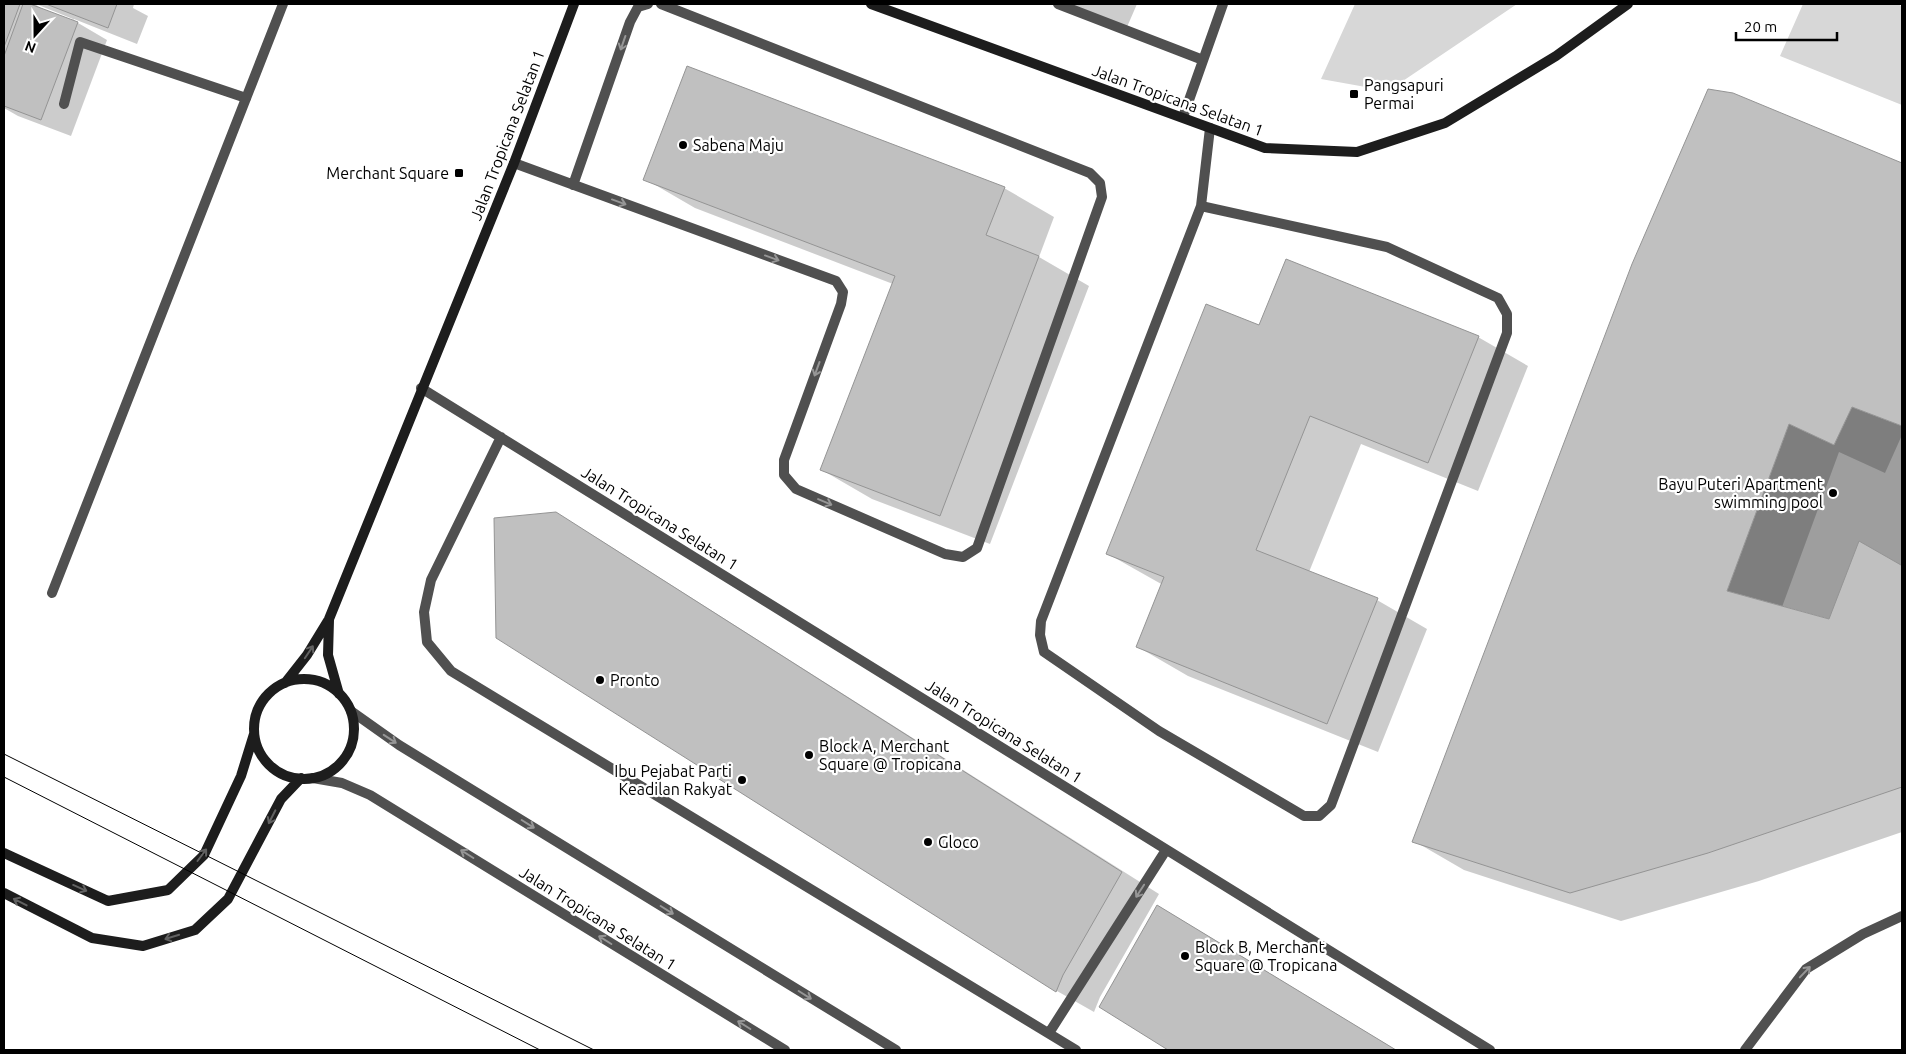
<svg xmlns="http://www.w3.org/2000/svg" width="1906" height="1054" font-family="Ubuntu,sans-serif">
	<rect width="100%" height="100%" fill="#fff"/>
	<path fill="#d7d7d7" d="M 1355,4 L 1517,4 L 1388,91 L 1321,79 Z
		M 1803,4 L 1899,4 L 1902,8 L 1902,105 L 1780,56 Z"/>
	<path fill="#9e9e9e" d="M 1852,407 L 1902,426 L 1902,562 L 1901,565 L 1829,619 L 1727,591 L 1789,424 L 1834,445 Z"/>
	<path fill="#0003" d="M 4,4 L 35,4 L 43,10 L 72,21 L 73,19 L 36,4 L 134,4 L 133,8 L 148,16 L 137,44 L 74,19 L 73,20 L 107,40 L 71,136 L 18,116 L 4,108 Z
		M 1067,4 L 1137,4 L 1127,27 Z
		M 1733,95 L 1902,164 L 1902,435 L 1885,473 L 1839,452 L 1782,607 L 1830,620 L 1902,565 L 1902,832 L 1759,881 L 1621,921 L 1464,870 L 1414,841 Z
		M 645,179 L 1004,188 L 1054,217 L 1039,257 L 1089,286 L 990,544 L 872,499 L 822,470 L 893,284 L 695,208 Z
		M 1260,327 L 1478,337 L 1528,366 L 1478,491 L 1361,444 L 1309,572 L 1377,600 L 1427,629 L 1378,752 L 1188,676 L 1138,647 L 1163,585 L 1108,554 Z
		M 556,514 L 594,536 L 1159,894 L 1100,997 L 1094,1012 L 1057,991 Z
		M 1158,906 L 1195,928 L 1396,1050 L 1170,1050 L 1100,1007 Z"/>
	<path fill="#c0c0c0" stroke="#949494" d="M 4,4 L 20,4 L 4,47 Z
		M 23,4 L 30,4 L 78,22 L 41,120 L 4,106 L 4,56 Z
		M 46,4 L 117,4 L 108,28 Z
		M 687,66 L 1005,187 L 986,235 L 1039,256 L 940,516 L 820,470 L 895,276 L 643,180 Z
		M 1708,89 L 1733,93 L 1902,163 L 1902,426 L 1852,407 L 1834,445 L 1789,424 L 1727,591 L 1829,619 L 1859,541 L 1901,565 L 1902,562 L 1902,787 L 1708,853 L 1570,893 L 1412,842 L 1632,264 Z
		M 1286,259 L 1479,336 L 1428,463 L 1310,416 L 1256,550 L 1378,598 L 1327,724 L 1136,647 L 1164,577 L 1106,554 L 1206,304 L 1259,325 Z
		M 556,512 L 1122,872 L 1063,975 L 1056,992 L 496,638 L 494,518 Z
		M 1157,905 L 1396,1050 L 1168,1050 L 1099,1007 Z"/>
	<g fill="none" stroke-linecap="round" stroke-linejoin="round">
		<path stroke="#505050" stroke-width="10" d="M 1058,4 L 1203,60
			M 64,104 L 80,42 L 246,98
			M 1183,117 L 1223,4
			M 514,163 L 836,281 L 843,292 L 841,304 L 784,460 L 784,475 L 796,489 L 945,554 L 963,557 L 977,548 L 1102,197 L 1100,183 L 1090,173 L 661,4
			M 573,185 L 630,22 L 638,7 L 648,4
			M 1201,206 L 1041,621 L 1040,635 L 1044,652 L 1159,731 L 1304,816 L 1319,816 L 1331,805 L 1507,333 L 1507,314 L 1498,298 L 1387,247 L 1201,206 L 1210,128
			M 421,388 L 1490,1050
			M 501,437 L 431,580 L 424,612 L 427,642 L 451,671 L 1076,1050
			M 1049,1033 L 1166,850
			M 1745,1050 L 1806,969 L 1863,934 L 1902,916"/>
		<path stroke="#505050" stroke-width="10" d="M 52,593 L 283,4
			M 351,711 L 399,745 L 896,1050
			M 313,778 L 342,783 L 370,795 L 785,1050"/>
		<path stroke="#1d1d1d" stroke-width="10" d="M 871,4 L 1265,148 L 1357,152 L 1445,123 L 1556,56 L 1628,4
			M 329,620 L 328,655 L 339,694
			M254 729a50 50 0 1 1 100 0a50 50 0 1 1-100 0Z
			M 285,683 L 307,655 L 329,619 L 514,163 L 574,4
			M 4,853 L 108,901 L 168,890 L 204,855 L 241,776 L 254,734
			M 4,893 L 92,938 L 143,946 L 195,930 L 228,899 L 281,799 L 301,778"/>
		<path stroke="#000" stroke-width="1" d="M 4,754 L 594,1050
			M 4,777 L 540,1050"/>
	</g>
	<defs><path id="oneway-shaft" d="M-6 0H5M1.5-3L5.5 0L1.5 3" fill="none" stroke-width="1.6" stroke-linecap="round" stroke-linejoin="round" transform="scale(1.25)"/></defs>
	<g stroke="#969696">
		<use href="#oneway-shaft" transform="translate(623 43) rotate(109)"/>
		<use href="#oneway-shaft" transform="translate(619 202) rotate(20)"/>
		<use href="#oneway-shaft" transform="translate(772 258) rotate(20)"/>
		<use href="#oneway-shaft" transform="translate(817 369) rotate(110)"/>
		<use href="#oneway-shaft" transform="translate(825 502) rotate(23)"/>
		<use href="#oneway-shaft" transform="translate(390 739) rotate(33)"/>
		<use href="#oneway-shaft" transform="translate(528 824) rotate(32)"/>
		<use href="#oneway-shaft" transform="translate(467 854) rotate(-148)"/>
		<use href="#oneway-shaft" transform="translate(1140 891) rotate(123)"/>
		<use href="#oneway-shaft" transform="translate(667 910) rotate(32)"/>
		<use href="#oneway-shaft" transform="translate(605 940) rotate(-148)"/>
		<use href="#oneway-shaft" transform="translate(1805 972) rotate(-46)"/>
		<use href="#oneway-shaft" transform="translate(805 995) rotate(32)"/>
		<use href="#oneway-shaft" transform="translate(744 1025) rotate(-148)"/>
	</g>
	<g stroke="#616161">
		<use href="#oneway-shaft" transform="translate(309 652) rotate(-56)"/>
		<use href="#oneway-shaft" transform="translate(272 817) rotate(117)"/>
		<use href="#oneway-shaft" transform="translate(202 855) rotate(-53)"/>
		<use href="#oneway-shaft" transform="translate(80 888) rotate(24)"/>
		<use href="#oneway-shaft" transform="translate(20 902) rotate(-153)"/>
		<use href="#oneway-shaft" transform="translate(172 937) rotate(163)"/>
	</g>
	<g fill="#000" stroke="#fff" stroke-width="2">
		<rect x="1349" y="89" width="10" height="10" rx="2.5"/>
		<circle cx="683" cy="145" r="5"/>
		<rect x="454" y="168" width="10" height="10" rx="2.5"/>
		<circle cx="1833" cy="493" r="5"/>
		<circle cx="600" cy="680" r="5"/>
		<circle cx="809" cy="755" r="5"/>
		<circle cx="742" cy="780" r="5"/>
		<circle cx="928" cy="842" r="5"/>
		<circle cx="1185" cy="956" r="5"/>
	</g>
	<g text-anchor="middle" dominant-baseline="central" stroke-width="4.5" stroke-linejoin="round" paint-order="stroke">
		<g font-size="16" fill="#000" stroke="#fff" text-anchor="start">
			<text x="1364" y="85">Pangsapuri<tspan x="1364" dy="18">Permai</tspan></text>
			<text x="693" y="145">Sabena Maju</text>
			<text x="449" y="173" text-anchor="end">Merchant Square</text>
			<text x="1823" y="484" text-anchor="end">Bayu Puteri Apartment<tspan x="1823" dy="18">swimming pool</tspan></text>
			<text x="610" y="680">Pronto</text>
			<text x="819" y="746">Block A, Merchant<tspan x="819" dy="18">Square @ Tropicana</tspan></text>
			<text x="732" y="771" text-anchor="end">Ibu Pejabat Parti<tspan x="732" dy="18">Keadilan Rakyat</tspan></text>
			<text x="938" y="842">Gloco</text>
			<text x="1195" y="947">Block B, Merchant<tspan x="1195" dy="18">Square @ Tropicana</tspan></text>
		</g>
		<g font-size="16" fill="#000" stroke="#fff">
			<text transform="translate(1178 100) rotate(20)">Jalan Tropicana Selatan 1</text>
			<text transform="translate(507 135) rotate(-69)">Jalan Tropicana Selatan 1</text>
			<text transform="translate(660 518) rotate(32)">Jalan Tropicana Selatan 1</text>
			<text transform="translate(1004 731) rotate(32)">Jalan Tropicana Selatan 1</text>
			<text transform="translate(598 918) rotate(32)">Jalan Tropicana Selatan 1</text>
		</g>
	</g>
	<rect width="1906" height="1054" fill="none" stroke="#000000" stroke-width="10"/>
	<g transform="translate(35 35) rotate(201)" stroke="#ffffff" stroke-width="4" paint-order="stroke">
	<path d="M0-4L9 19L0 12L-9 19Z" fill="#000000"/>
	<text y="-8" font-size="14" font-weight="bold" text-anchor="middle" fill="#000000">N</text>
	</g>
	<path d="M1736 32v8h101v-8" fill="none" stroke="#000000" stroke-width="2.5"/>
	<text x="1744" y="32" font-size="15" fill="#000000" stroke="#ffffff" stroke-width="4" paint-order="stroke">20 m</text>
</svg>
